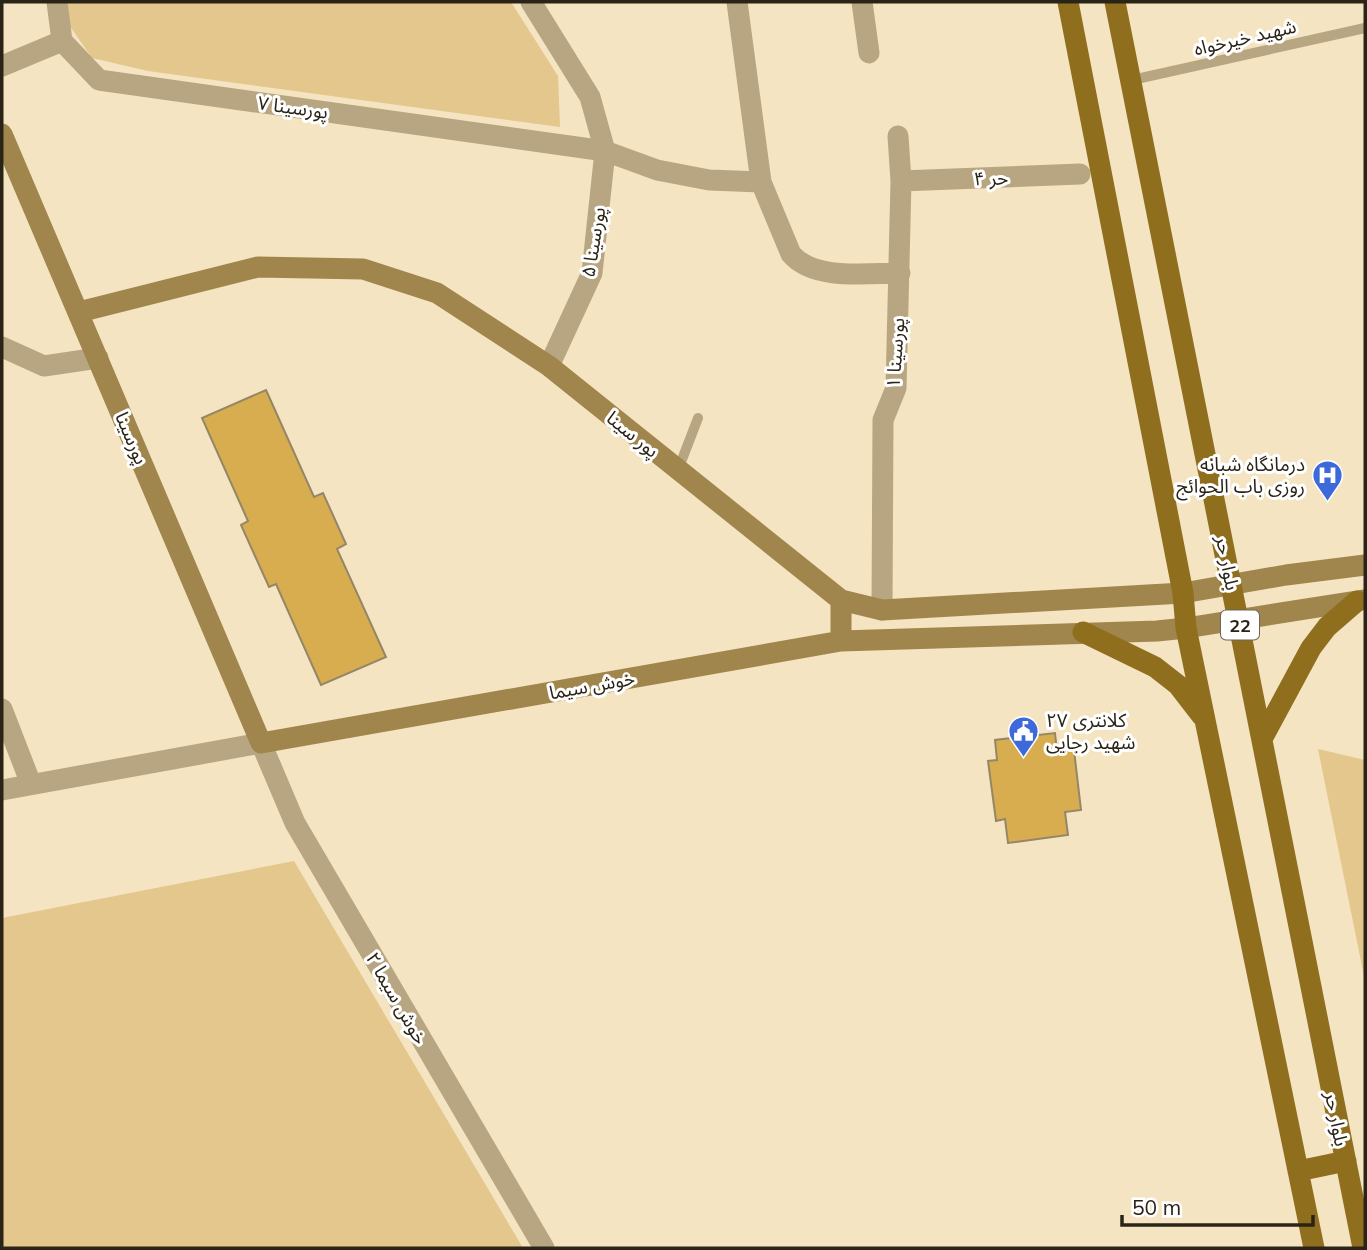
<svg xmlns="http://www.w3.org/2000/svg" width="1367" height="1250" font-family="Mulish,'Noto Sans Arabic',sans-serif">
	<rect width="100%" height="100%" fill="#f4e4c2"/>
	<path fill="#e3c78d" d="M 64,2 L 511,2 L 558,76 L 560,127 L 148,71 L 92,58 L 65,19 Z
		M 1318,749 L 1365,760 L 1365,981 Z
		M 294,861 L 523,1248 L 2,1248 L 2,918 Z"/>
	<path fill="#d7ad4f" stroke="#958667" stroke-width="2" d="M 266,390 L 314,497 L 323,493 L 346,544 L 337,549 L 386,657 L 321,685 L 276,584 L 269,587 L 241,525 L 248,521 L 202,418 Z
		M 1055,733 L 1057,752 L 1074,750 L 1081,810 L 1065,812 L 1068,835 L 1008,843 L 1005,819 L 996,821 L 988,761 L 997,760 L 995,740 Z"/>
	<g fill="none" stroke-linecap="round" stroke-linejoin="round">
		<path stroke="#b7a681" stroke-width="10" d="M 1132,80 L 1365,28
			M 678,470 L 698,418"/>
		<path stroke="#b7a681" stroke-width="21" d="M 57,2 L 62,41
			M 531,2 L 590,97 L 605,151 L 592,273 L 549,366
			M 737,2 L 761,182 L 791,254 C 814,281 867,273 900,273
			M 862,2 L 869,53
			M 62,41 L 99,80 L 605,151 L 657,170 L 709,180 L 761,182
			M 2,66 L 62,41
			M 901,181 L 1080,174
			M 2,347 L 44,366 L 98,358
			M 882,610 L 883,420 L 896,388 L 901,181 L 898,136
			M 2,709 L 31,784
			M 2,790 L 261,743 L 295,823 L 544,1248"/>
		<path stroke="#a0864c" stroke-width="21" d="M 2,134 L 261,743 L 841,641 L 1157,631 L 1186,628 L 1363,600
			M 79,312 L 258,267 L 363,269 L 437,293 L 549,366 L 841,600 L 882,610 L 1183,593 L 1286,575 L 1365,565
			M 841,641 L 841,600"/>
		<path stroke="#8f6e1d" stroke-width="21" d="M 1068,2 L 1183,593 L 1186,628 L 1314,1248
			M 1115,2 L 1363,1248
			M 1083,632 L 1155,667 L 1178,685 L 1202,716
			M 1262,739 L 1311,648 L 1327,627 L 1357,601
			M 1298,1171 L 1346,1161"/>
	</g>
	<defs>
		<symbol id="hospital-pin" viewBox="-11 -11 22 30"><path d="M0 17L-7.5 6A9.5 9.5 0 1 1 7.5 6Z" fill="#3e69da" stroke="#fff"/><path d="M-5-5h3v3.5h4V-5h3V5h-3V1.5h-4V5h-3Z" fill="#fff"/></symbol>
		<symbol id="civic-pin" viewBox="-11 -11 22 30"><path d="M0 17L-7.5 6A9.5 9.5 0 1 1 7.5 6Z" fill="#3e69da" stroke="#fff"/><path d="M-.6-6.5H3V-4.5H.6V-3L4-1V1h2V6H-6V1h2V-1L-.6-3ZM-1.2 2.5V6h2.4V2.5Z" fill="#fff"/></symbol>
	</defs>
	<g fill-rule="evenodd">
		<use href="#hospital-pin" x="1310" y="458" width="35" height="47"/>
		<use href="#civic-pin" x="1006" y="714" width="35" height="47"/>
	</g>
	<g text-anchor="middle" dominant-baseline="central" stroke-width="6" stroke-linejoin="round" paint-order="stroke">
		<rect fill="#fff" stroke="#6a665d" stroke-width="2" x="1221" y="610.5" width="38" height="29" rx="5"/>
		<g font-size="18" font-weight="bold" fill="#2a2417">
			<text x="1240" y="625">22</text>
		</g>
		<g font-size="19" fill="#2a2417" stroke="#fff">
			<text transform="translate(1245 37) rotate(-13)">شهید خیرخواه</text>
			<text transform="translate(293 107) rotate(8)">پورسینا ۷</text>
			<text transform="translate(991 178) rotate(-2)">حر ۴</text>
			<text transform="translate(593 242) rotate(-81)">پورسینا ۵</text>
			<text transform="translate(895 353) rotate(-86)">پورسینا ۱</text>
			<text transform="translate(633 434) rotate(39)">پور سینا</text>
			<text transform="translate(132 438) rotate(67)">پورسینا</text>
			<text transform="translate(1228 563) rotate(79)">بلوار حر</text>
			<text transform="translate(592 685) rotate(-10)">خوش سیما</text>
			<text transform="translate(397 998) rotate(60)">خوش سیما ۲</text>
			<text transform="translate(1337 1119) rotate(79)">بلوار حر</text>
		</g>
		<g font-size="19" fill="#2a2417" stroke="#fff" text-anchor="end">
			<text x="1305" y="464">درمانگاه شبانه<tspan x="1305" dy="22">روزی باب الحوائج</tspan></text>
			<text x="1046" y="720" text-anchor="start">کلانتری ۲۷<tspan x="1046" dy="22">شهید رجایی</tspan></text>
		</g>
	</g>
	<rect width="1367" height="1250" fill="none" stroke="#2a2417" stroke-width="7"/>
	<path d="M1122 1215v10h191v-10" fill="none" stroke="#2a2417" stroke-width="3.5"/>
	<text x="1132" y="1215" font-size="21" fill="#2a2417" stroke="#ffffff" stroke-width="5" paint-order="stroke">50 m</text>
</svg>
